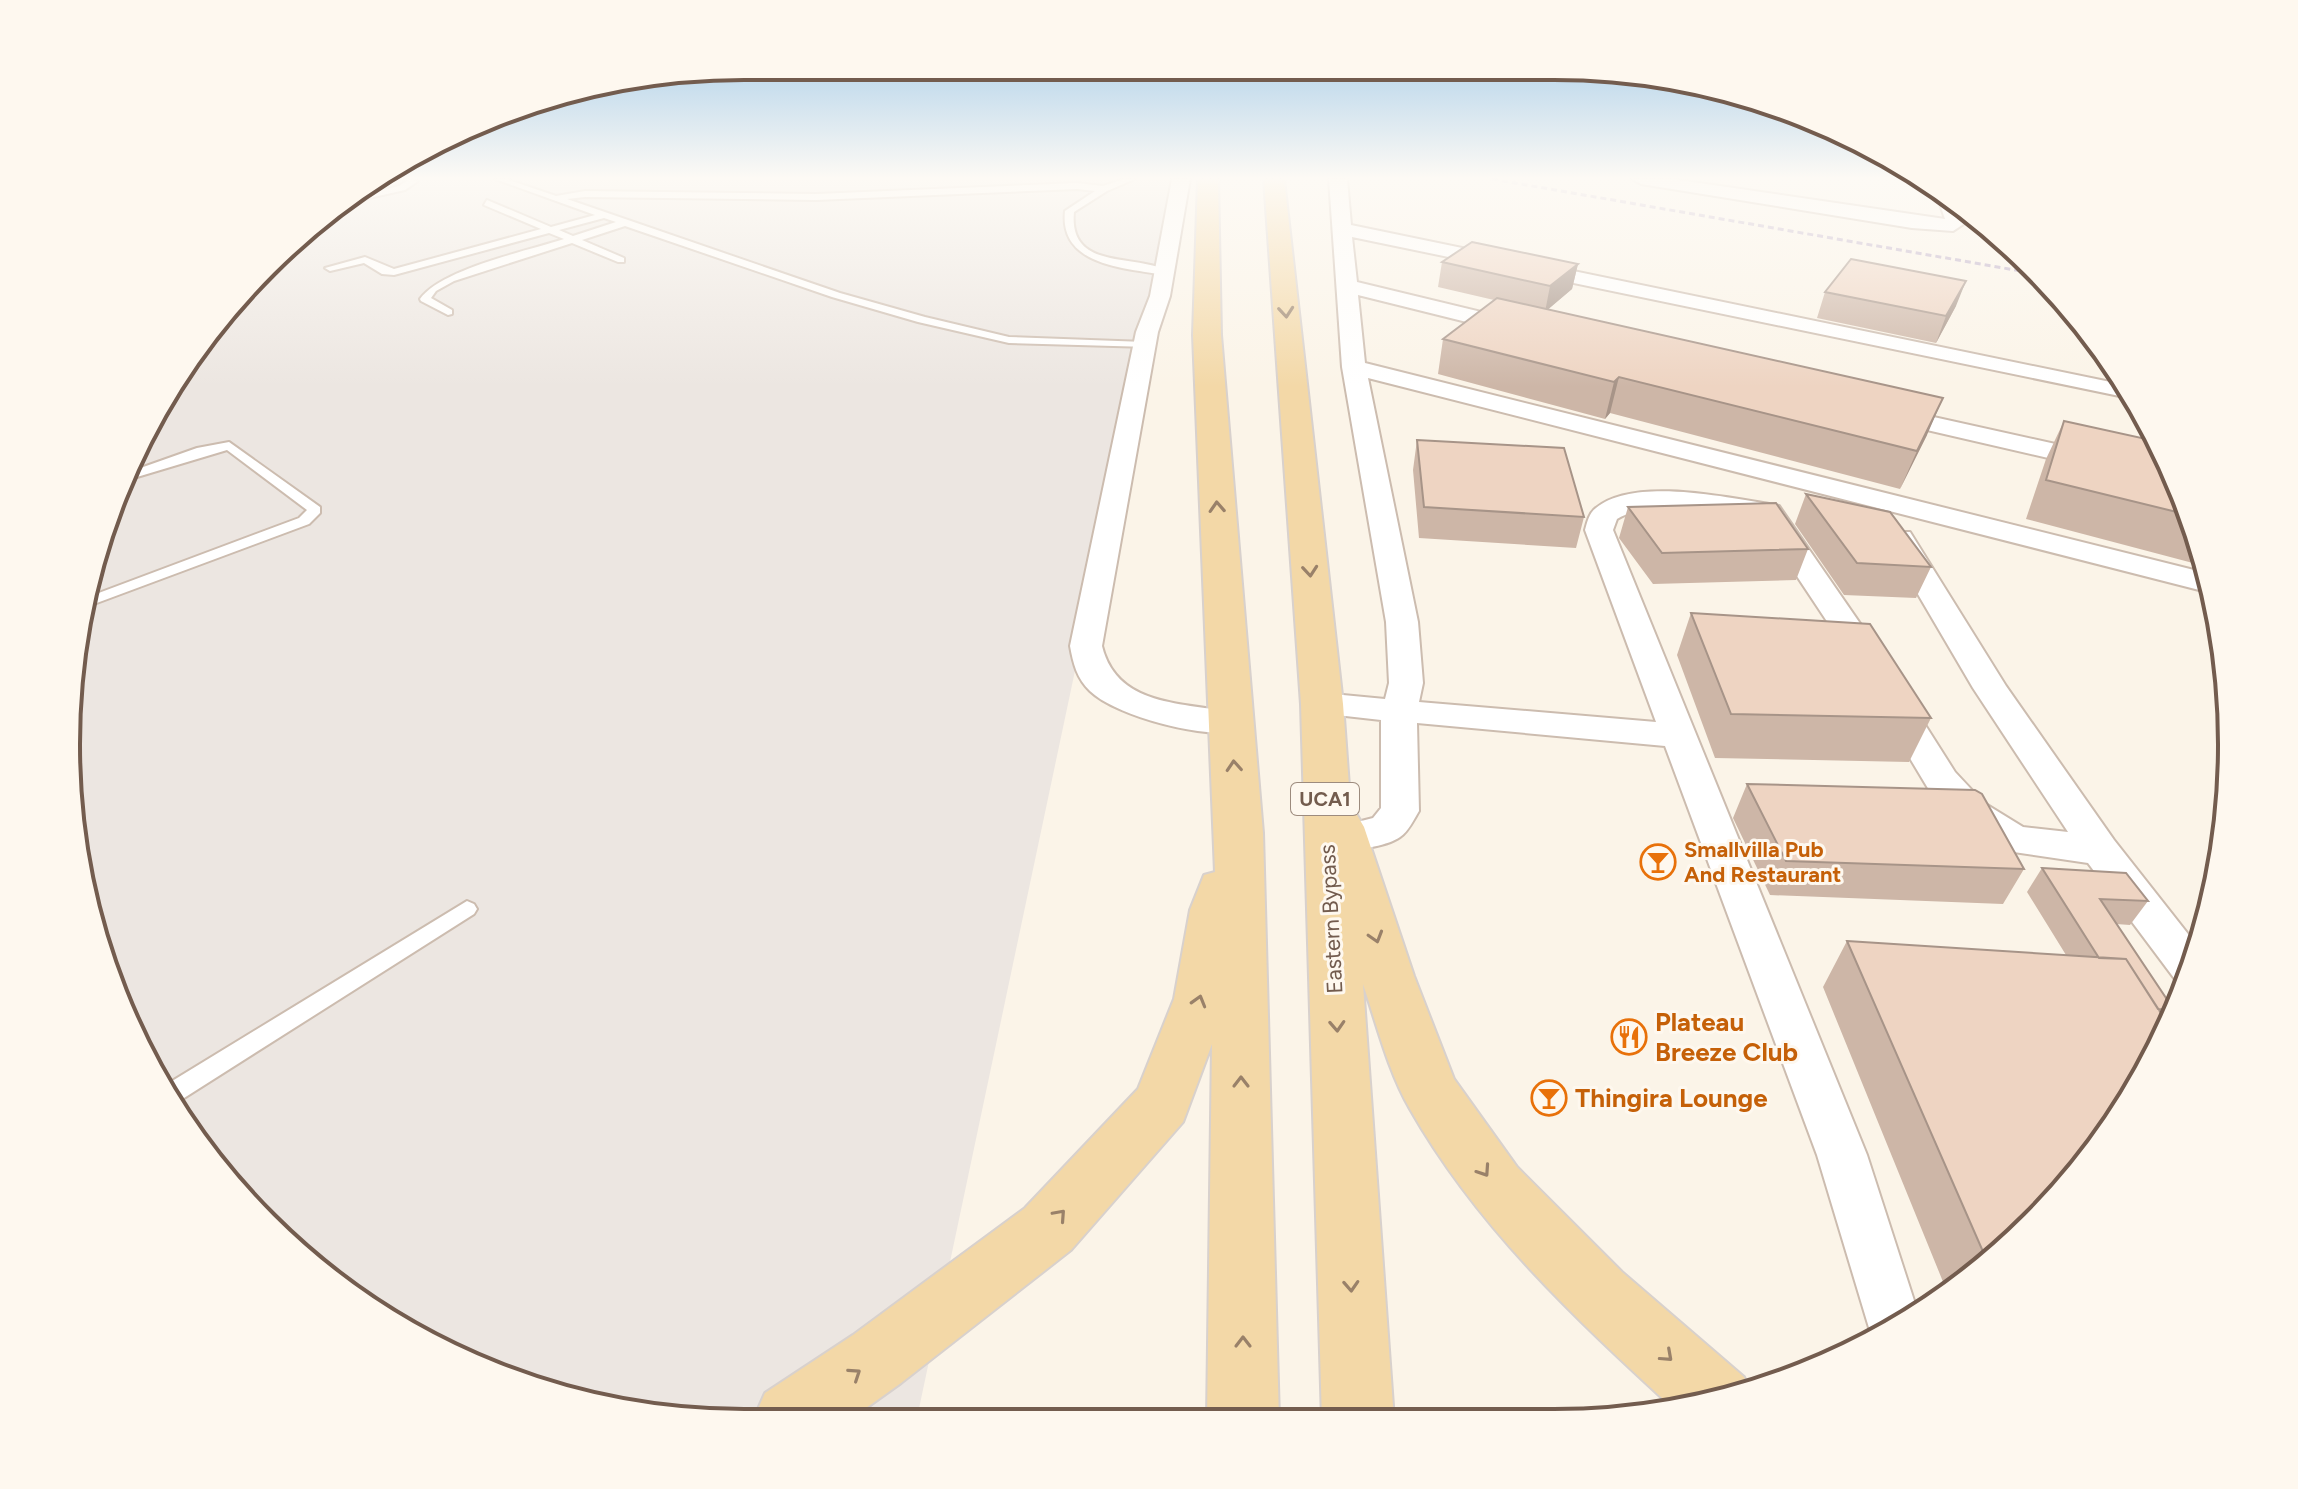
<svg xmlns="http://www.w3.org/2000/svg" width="2298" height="1489" font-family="Figtree,sans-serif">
	<rect width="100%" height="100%" fill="#fbf4e8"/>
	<path fill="#ece6e1" d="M 371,179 L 1179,179 L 917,1418 L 656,1417 L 484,1371 L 297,1255 L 180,1121 L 89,920 L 67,701 L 102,526 L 206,331 Z"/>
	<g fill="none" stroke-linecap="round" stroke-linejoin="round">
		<defs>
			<path id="service" d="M 404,179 L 418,181 L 405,190 L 342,204 L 348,198 L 399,186 L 407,181 Z
				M 495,179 L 506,179 L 556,196 L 585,191 L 816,194 L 1077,183 L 1103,186 L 1124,179 L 1135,179 L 1107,191 L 1074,212 C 1068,272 1138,253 1170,272 L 1165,275 C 1125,268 1059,266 1065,211 L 1095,191 L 1077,189 L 816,200 L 585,197 L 567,199 L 840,293 L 925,317 L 1009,337 L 1145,342 L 1151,345 L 1149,347 L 1009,343 L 918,322 L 832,297 L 625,226 L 582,240 L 624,258 L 624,262 L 618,262 L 572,243 L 454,281 L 436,291 L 431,298 L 452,310 L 452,314 L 448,315 L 421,301 L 420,299 C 441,269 527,251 564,239 L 549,233 L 394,275 L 382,274 L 364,263 L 330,271 L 325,268 L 365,257 L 394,269 L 541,229 L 484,205 L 487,200 L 551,227 L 595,215 ZM 604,218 L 616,222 L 573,236 L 559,230 Z
				M 229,442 L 320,507 L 320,513 L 309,524 L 86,607 L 88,597 L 299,518 L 307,510 L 227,450 L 127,480 L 132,471 L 197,448 Z
				M 467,901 L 474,904 L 477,909 L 474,914 L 173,1105 L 164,1086 Z"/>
			<path id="minor" d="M 1172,179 L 1190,179 L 1170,296 L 1158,332 L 1102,646 C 1118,711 1191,701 1243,715 L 1249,723 L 1243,731 C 1208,740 1117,717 1090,691 C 1077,679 1073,663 1070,646 L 1136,332 L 1150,296 Z
				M 1329,179 L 1347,179 L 1351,225 L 2125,385 L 2134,399 L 1352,237 L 1357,282 L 1527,323 L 1530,328 L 1519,335 L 1358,295 L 1365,363 L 2210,574 L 2211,593 L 1368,378 L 1418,622 L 1423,683 L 1419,702 L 1656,722 L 1585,530 C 1587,523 1589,513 1596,508 C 1633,477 1725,497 1769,504 L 1779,506 L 1870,638 L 1955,772 L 1984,803 L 2023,827 L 2068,832 L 1973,688 L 1885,538 L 1890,532 L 1910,532 L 2006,686 L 2114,840 L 2199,948 L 2186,985 L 2177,982 L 2088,863 L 2000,850 L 1956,821 L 1929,790 L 1838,638 L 1759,519 C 1717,512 1656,496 1617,519 L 1613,530 L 1867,1155 L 1918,1313 L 1873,1341 L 1817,1155 L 1665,746 L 1417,723 L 1419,811 C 1414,819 1408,832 1400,837 C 1386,847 1345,853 1330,849 L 1324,839 L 1330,829 L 1373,818 L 1381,808 L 1381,720 L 1310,712 L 1305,704 L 1310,696 L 1322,693 L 1385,699 L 1389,683 L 1386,622 L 1342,367 Z
				M 1632,179 L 1672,179 L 1945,219 L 1938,198 L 1941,194 L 1959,206 L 1965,223 L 1953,231 L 1912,228 L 1641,184 Z
				M 1884,406 L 2096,453 L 2105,455 L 2109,461 L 2105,467 L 2096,469 L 1875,418 L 1872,413 L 1875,408 Z"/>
			<path id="primary" d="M 1198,179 L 1218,179 L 1221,335 L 1263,833 L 1279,1420 L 1207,1420 L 1212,1044 L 1183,1122 L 1071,1250 L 901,1383 L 852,1418 L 754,1418 L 765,1393 L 853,1335 L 1025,1208 L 1138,1089 L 1174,999 L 1190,910 L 1204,875 L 1215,872 L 1193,335 Z
				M 1264,179 L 1284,179 L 1343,704 L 1351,814 L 1357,815 L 1364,827 L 1414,976 L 1454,1079 L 1517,1167 L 1622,1272 L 1744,1377 L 1750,1392 L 1729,1400 L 1674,1409 C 1575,1318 1477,1227 1410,1109 C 1388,1071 1377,1025 1363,984 L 1394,1420 L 1322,1420 L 1301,704 Z"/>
		</defs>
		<use href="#service" stroke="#ccbcaf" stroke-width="4"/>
		<use href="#minor" stroke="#ccbcaf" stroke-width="4"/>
		<use href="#primary" stroke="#d8d1cd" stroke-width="4"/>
		<use href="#service" fill="#fff" fill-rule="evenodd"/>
		<use href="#minor" fill="#fff" fill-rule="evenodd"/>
		<use href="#primary" fill="#f3d8a7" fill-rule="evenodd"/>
		<path stroke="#b7a7c4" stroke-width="3" stroke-dasharray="6 4" stroke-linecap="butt" d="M 1492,179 L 2038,274"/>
	</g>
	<path fill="#cdb6a7" d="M 1442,262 L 1578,264 L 1572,289 L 1548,309 L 1927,435 L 1900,489 L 1610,413 L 1605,419 L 1438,374 L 1443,339 L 1494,300 L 1438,287 Z
		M 1825,292 L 1956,306 L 1936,343 L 1817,318 Z
		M 2064,421 L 2162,444 L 2208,567 L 2026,519 L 2046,459 Z
		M 1417,440 L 1584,517 L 1576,548 L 1419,538 L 1413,470 Z
		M 1806,494 L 1931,567 L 1916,598 L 1844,595 L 1795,524 Z
		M 1628,507 L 1808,549 L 1796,580 L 1653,584 L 1619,538 Z
		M 1691,613 L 1931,718 L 1909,762 L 1715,758 L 1677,655 Z
		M 1747,784 L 2024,869 L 2003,904 L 1770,895 L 1733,818 Z
		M 2042,868 L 2148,901 L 2130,925 L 2116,924 L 2174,1010 L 2165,1020 L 2064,1192 L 1967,1282 L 1948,1294 L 1823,987 L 1847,941 L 2066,955 L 2027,892 Z"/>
	<path fill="#a79488" d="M 1578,264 L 1572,289 L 1545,312 L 1550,286 Z
		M 1966,281 L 1956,306 L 1936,343 L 1946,316 Z
		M 1619,377 L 1610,413 L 1605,419 L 1614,382 Z
		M 1943,398 L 1927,435 L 1900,489 L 1917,451 Z"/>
	<path fill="#eed4c2" stroke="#a79488" stroke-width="2" d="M 1472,242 L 1578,264 L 1550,286 L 1442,262 Z
		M 1851,259 L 1966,281 L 1946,316 L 1825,292 Z
		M 1497,298 L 1943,398 L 1917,451 L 1619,377 L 1614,382 L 1443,339 Z
		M 2064,421 L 2160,442 L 2189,515 L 2046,480 Z
		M 1417,440 L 1564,448 L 1584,517 L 1424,507 Z
		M 1806,494 L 1890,512 L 1931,567 L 1857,563 Z
		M 1776,503 L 1808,549 L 1662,553 L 1628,507 Z
		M 1691,613 L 1870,624 L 1931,718 L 1731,714 Z
		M 1747,784 L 1975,790 L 1982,794 L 2024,869 L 1786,861 Z
		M 2042,868 L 2126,873 L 2148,901 L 2100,899 L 2174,1010 L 2158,1009 L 2126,959 L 2099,958 Z
		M 1847,941 L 2126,959 L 2168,1024 L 2141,1083 L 2064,1192 L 1988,1263 Z"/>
	<defs><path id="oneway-chevron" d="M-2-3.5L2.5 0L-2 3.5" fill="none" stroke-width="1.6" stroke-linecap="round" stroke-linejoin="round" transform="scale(2)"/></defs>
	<g stroke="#998169">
		<use href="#oneway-chevron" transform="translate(1286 312) rotate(85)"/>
		<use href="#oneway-chevron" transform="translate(1217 507) rotate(-93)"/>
		<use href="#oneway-chevron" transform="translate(1310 571) rotate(85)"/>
		<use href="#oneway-chevron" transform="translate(1234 766) rotate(-94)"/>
		<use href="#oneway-chevron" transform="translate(1376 937) rotate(73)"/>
		<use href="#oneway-chevron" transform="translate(1199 1001) rotate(-74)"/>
		<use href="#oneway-chevron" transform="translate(1337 1026) rotate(87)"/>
		<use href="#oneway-chevron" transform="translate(1241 1082) rotate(-90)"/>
		<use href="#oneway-chevron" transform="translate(1484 1171) rotate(56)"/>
		<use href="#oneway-chevron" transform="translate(1060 1215) rotate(-48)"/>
		<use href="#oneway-chevron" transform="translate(1351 1286) rotate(87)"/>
		<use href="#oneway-chevron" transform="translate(1243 1342) rotate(-90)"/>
		<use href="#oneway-chevron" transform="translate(1667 1356) rotate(42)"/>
		<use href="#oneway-chevron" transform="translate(855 1374) rotate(-34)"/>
	</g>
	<linearGradient id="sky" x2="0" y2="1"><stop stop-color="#97c4e6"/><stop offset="0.46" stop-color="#fdfaf5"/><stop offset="1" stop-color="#fdfaf5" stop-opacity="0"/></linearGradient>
	<rect width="2298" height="387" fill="url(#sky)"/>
	<defs>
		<symbol id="bar-ring" viewBox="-11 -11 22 22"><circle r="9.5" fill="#fef8ef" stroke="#e8710a" stroke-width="1.5"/><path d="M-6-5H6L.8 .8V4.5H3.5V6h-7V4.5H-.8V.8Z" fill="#e8710a"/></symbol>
		<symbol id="restaurant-ring" viewBox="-11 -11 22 22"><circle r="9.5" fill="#fef8ef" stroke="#e8710a" stroke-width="1.5"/><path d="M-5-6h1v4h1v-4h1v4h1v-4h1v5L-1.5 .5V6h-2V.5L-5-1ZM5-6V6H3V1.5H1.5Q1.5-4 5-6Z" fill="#e8710a"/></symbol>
	</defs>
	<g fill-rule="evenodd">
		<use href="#bar-ring" x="1638" y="842" width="40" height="40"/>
		<use href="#restaurant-ring" x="1609" y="1017" width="40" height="40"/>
		<use href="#bar-ring" x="1529" y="1078" width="40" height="40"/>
	</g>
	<g text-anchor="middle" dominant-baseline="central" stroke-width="6" stroke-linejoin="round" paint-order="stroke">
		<rect fill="#fef8ef" stroke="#9d8b7e" stroke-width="2" x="1291" y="783" width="68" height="32" rx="6"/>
		<g font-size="20" font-weight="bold" fill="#735c4e">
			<text x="1325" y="799">UCA1</text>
		</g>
		<g font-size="22" font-weight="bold" fill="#c56008" stroke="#fef8ef" text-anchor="start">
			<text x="1684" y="849">Smallvilla Pub<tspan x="1684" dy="25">And Restaurant</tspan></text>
		</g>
		<g font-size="22" fill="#735c4e" stroke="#fef8ef">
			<text transform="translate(1331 919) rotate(-93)">Eastern Bypass</text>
		</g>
		<g font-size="26" font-weight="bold" fill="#c56008" stroke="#fef8ef" text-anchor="start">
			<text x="1655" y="1022">Plateau<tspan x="1655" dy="30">Breeze Club</tspan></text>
			<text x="1575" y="1098">Thingira Lounge</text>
		</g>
	</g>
	<path d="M0 0H2298V1489H0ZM744 80H1554A664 664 0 0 1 2218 744V745A664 664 0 0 1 1554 1409H744A664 664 0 0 1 80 745V744A664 664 0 0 1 744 80Z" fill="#fef8ef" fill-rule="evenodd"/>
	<path fill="none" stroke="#735c4e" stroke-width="4" d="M744 80H1554A664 664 0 0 1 2218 744V745A664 664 0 0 1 1554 1409H744A664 664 0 0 1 80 745V744A664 664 0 0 1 744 80Z"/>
</svg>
